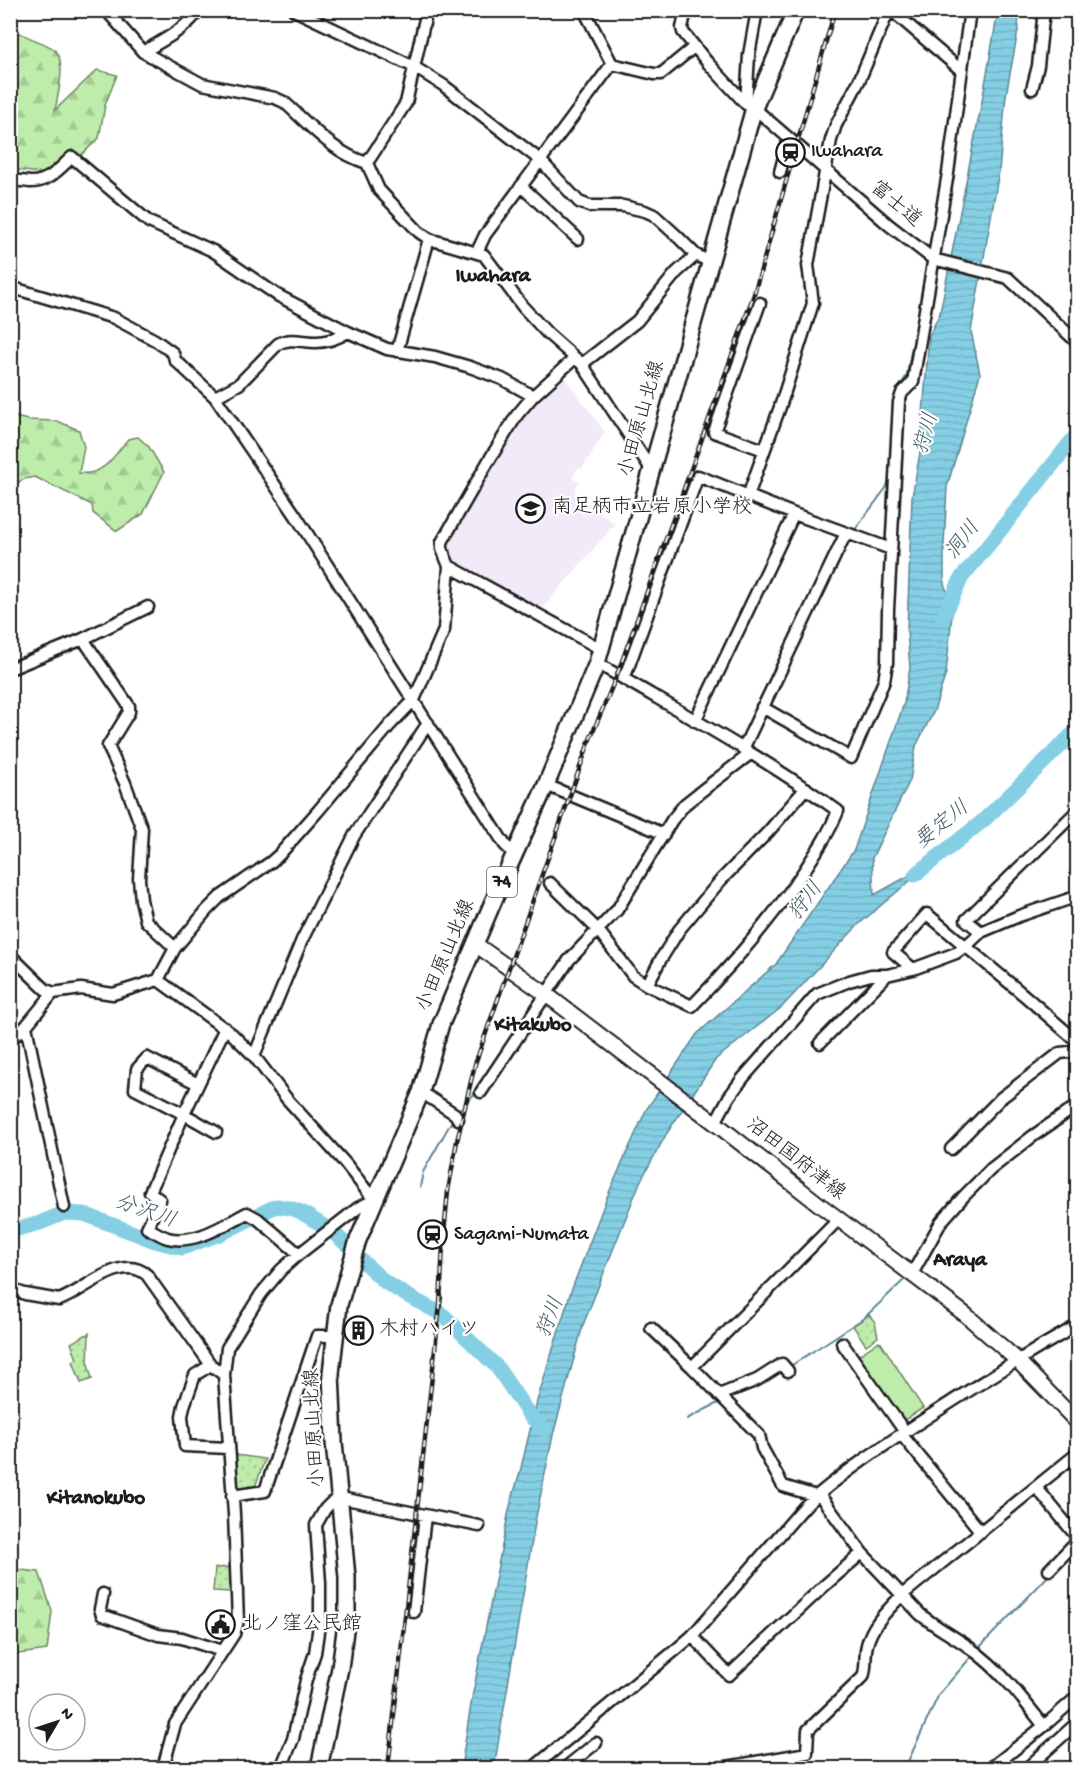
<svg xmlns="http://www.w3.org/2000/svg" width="1088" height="1779" font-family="'Gochi Hand','Klee One',sans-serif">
	<defs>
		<pattern id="grass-dots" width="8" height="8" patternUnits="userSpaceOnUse" patternTransform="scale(1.5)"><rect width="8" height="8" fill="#beecaa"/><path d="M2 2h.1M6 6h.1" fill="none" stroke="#a3ca92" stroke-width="1.8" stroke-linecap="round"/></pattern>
		<pattern id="forest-firs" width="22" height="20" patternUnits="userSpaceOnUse" patternTransform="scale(1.5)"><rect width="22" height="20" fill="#beecaa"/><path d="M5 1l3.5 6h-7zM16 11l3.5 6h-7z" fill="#a3ca92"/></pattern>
		<pattern id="water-rules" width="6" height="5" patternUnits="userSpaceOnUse" patternTransform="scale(1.5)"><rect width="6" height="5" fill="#85cfe5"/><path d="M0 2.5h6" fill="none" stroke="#72b1c4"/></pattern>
	</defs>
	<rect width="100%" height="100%" fill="#fff"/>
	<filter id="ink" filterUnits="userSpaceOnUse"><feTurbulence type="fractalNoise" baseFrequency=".0167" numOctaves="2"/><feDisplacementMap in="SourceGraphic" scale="12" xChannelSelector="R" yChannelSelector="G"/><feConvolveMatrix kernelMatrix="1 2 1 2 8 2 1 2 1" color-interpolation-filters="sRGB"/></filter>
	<g filter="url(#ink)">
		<path fill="#f2eaf8" d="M 563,375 L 605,432 L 582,469 L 578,468 L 572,478 L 579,482 L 574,492 L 615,524 L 540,611 L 454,564 L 448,548 L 448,544 L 511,435 L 544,392 Z"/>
		<path fill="url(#grass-dots)" stroke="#6d8463" stroke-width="1.5" d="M 869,1315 L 875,1322 L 878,1337 L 866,1345 L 853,1326 Z
			M 89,1333 L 88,1364 L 92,1379 L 81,1383 L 73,1361 L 77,1359 L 71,1343 Z
			M 236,1455 L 265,1459 L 255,1487 L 237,1490 Z
			M 231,1567 L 232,1592 L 213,1591 L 215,1568 Z"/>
		<path fill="url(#forest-firs)" stroke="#6d8463" stroke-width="1.5" d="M 10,26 C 25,39 38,39 52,48 C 68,57 58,95 55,110 L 97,70 L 117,75 L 105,105 L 99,138 L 59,176 L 11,169 Z
			M 11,416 L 28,420 L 57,421 L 79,430 L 84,447 L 79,473 C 104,476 114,456 128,439 L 138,437 L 149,447 L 164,472 L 143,514 L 117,531 L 93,513 L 92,505 L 35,477 L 24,479 L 11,487 Z
			M 11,1569 L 39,1572 L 52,1611 L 47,1650 L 11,1655 Z"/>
		<path fill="#beecaa" stroke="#6d8463" stroke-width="1.5" d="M 878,1342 L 881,1343 L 923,1408 L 901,1422 L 856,1357 Z"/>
		<path fill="url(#water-rules)" stroke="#5b8795" stroke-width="1.5" d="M 998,11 L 1019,11 L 1018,31 L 1006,95 L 999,171 L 971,331 L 980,374 L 947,487 L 944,545 L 944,584 L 953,605 L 946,673 L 934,711 L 916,746 L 910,780 L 872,858 L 874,895 L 930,864 L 859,924 L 782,1007 L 716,1059 L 667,1133 L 640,1182 L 583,1325 L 553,1435 L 536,1517 L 494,1768 L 461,1768 L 472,1698 L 509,1510 L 521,1468 L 537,1401 L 570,1294 L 607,1197 L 646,1110 L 697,1034 L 776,964 L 854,850 L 904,703 L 910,668 L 907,631 L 912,497 L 920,453 L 929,336 L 940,313 L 983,96 Z"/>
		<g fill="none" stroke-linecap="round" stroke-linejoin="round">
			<path stroke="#5b8795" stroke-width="2" d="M 893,411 L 895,394 L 907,375 L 912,346
				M 854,531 L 886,488 L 890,479
				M 457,1112 L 476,1092
				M 420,1187 L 423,1172 L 453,1119
				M 954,1200 L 971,1182
				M 917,1254 L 933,1225
				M 789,1367 L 864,1318 L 904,1280
				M 728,1398 L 760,1386 L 782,1371
				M 687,1419 L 718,1403
				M 978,1649 L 1051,1573
				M 905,1768 L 939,1694 L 972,1656"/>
			<path stroke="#85cfe5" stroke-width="15" d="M 943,618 L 962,577 L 995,537 L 1078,433
				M 915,875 L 984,820 L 1078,729
				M 10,1231 L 40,1223 L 64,1213 L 84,1214 L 155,1241 L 182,1248 L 220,1234 L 276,1206 L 290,1208 L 301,1212 L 327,1228
				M 336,1235 L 347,1245
				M 361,1260 L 385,1282 L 406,1295 L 443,1315 L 497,1367 L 530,1416 L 545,1430"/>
			<defs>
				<path id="minor" d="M 106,10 L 143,52 L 202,84 L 275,98 L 284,102 C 310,125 333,153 367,163 L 379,190 L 419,232 L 429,239 L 484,255 L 523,307 L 547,333 L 582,364 L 651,469
					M 294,10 L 414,67 L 443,85 L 540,160 L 579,202 L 589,206 L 623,206 L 645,211 L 654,215 L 677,236 L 696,255 L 710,262
					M 584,10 L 612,64 L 654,74 L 661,74 L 694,47
					M 686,10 L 682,28 L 683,32 L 707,62 L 746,104 L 754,108 L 889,225 L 933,259 L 1008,278 L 1078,343
					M 891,10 L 962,71
					M 143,52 C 162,41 186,29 199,10
					M 1032,89 L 1038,66 L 1044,10
					M 746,104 L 749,55 L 757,10
					M 367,163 L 406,103 L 427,10
					M 780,172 L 789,138
					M 10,181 C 18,180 23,181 30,182 C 48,183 60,168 72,157 L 149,222 L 213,251 L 277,295 L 348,332 L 387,349 L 435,357 L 470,367 L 502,379 L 533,396
					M 521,186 L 578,239
					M 477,252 L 485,235 L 612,64
					M 10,287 L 114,318 L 155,340 L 173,353 L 175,360 L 215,397 L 296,516 L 505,845 L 515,855
					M 760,303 L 714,432 L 764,450
					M 397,351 L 429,239
					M 582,364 L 637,321 L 676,273 L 696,255
					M 215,397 L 239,384 L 278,344 C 289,337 303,342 316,342 C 328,342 338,338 348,332
					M 748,496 L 780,407 L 813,303 L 808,265 L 831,140 L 836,125 L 859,81 L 889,10
					M 449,566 L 601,649
					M 83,639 L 148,607
					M 597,663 C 678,711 762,756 838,811 C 829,833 817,851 804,871 C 771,920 733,964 692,1006 L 647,985 L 661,959 L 679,930 L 721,880 L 768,832 L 806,788
					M 10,669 L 83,639 L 129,706 L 129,712 L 108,746 L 125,783 L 142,829 L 139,879 L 141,900 L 146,921 L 175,948
					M 624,679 L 698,476 L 794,514 L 891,549
					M 762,707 L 851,758 L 884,681 L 887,663 L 888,610 L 899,402 L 902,393 L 913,382 L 948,173 L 970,10
					M 695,721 L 794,514
					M 743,749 L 846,533
					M 546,785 L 664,834
					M 550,883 L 598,930 L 633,976 L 647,985
					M 981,932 L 966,920 L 1078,810
					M 10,955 L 45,989 L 53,993 L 81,989 L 113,994 L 158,980 L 175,948 L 207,910 L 220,897 L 271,862 L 279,855 L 318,811 L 390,725 L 414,700 L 444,630 L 449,566 L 442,549 L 442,542 L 488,462 L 517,415 L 533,396 L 575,358
					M 913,969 L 893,952 L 927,914 L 1025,996 L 1078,1042
					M 158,980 L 232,1034 L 254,1056 L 287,1099 L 345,1163 L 374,1200 L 358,1208 L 299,1254 L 281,1270 L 261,1294 L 227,1348 L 224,1375 L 234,1514 L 238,1621 L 234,1634 L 175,1724 L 163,1768
					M 26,1026 L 64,1207
					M 225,1028 L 184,1114 L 150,1192 L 160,1200 L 147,1228 C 154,1231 161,1236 168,1238 C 195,1245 224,1225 247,1213 L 258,1219 L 299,1254
					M 10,1040 L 26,1026 L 53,993
					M 820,1043 L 887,975
					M 254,1056 L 302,940 L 354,836 L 428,723
					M 198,1084 L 147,1058 L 137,1069 L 135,1089 L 184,1114 L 216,1132
					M 421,1092 L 455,1114 L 458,1119
					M 481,1092 L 569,960 L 617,910 L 672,820 L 685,804 L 704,789 L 750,754
					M 715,1123 L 729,1097 L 743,1078 L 817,994 L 849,981 L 871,975 L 887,975 L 913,969 L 956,953 L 966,946 L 981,932 L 1019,916 L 1078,896
					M 951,1149 L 1001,1098 L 1060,1053 L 1078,1051
					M 912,1274 L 941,1222 L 964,1196 L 991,1169 L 1033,1136 L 1078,1105
					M 10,1289 L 25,1294 L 59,1300 C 84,1292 121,1252 147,1275 L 211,1365 L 224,1375
					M 651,1328 L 692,1367 L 759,1435 L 762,1448 L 783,1486 L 816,1496
					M 842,1343 L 905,1432
					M 211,1365 L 195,1375 L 184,1406 L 182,1416 L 185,1446 L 228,1448
					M 692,1367 L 839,1219
					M 719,1395 L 757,1380 L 782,1364 L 788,1371
					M 901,1434 L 981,1532
					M 1036,1487 L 1078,1538
					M 819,1494 L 862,1553 L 920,1614 C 935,1627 954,1636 970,1648 C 1000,1669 1022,1698 1044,1726
					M 232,1496 L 265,1491 L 317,1336 L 334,1336
					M 1049,1570 L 1078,1540
					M 103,1594 L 100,1609 L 102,1615 L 158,1635 L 182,1638 L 222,1651
					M 414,1612 L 425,1516
					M 692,1636 L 729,1675 L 824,1586 L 862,1553
					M 281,1768 L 293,1739 L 306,1680 L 315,1653 L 320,1618 L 320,1583 L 316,1525 L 325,1509 L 331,1503 L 341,1498 L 479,1526
					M 533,1768 L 678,1648 L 692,1636 L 805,1506 C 843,1472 886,1444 928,1417 C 977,1385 1027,1354 1078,1325
					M 565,1768 L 596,1743
					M 721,1768 L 807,1753 L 808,1730 L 863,1677 C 867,1667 864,1656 867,1645 C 872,1624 888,1610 902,1595 L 1078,1453
					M 991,1768 L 1044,1726 L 1078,1696
					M 1027,1768 L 1078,1722"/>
				<path id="secondary" d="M 475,944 L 547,995 L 715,1123 L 820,1205 L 966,1315 L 1017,1360 L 1078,1423"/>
				<path id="primary" d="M 319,1768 L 340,1668 L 347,1616 L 347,1577 L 334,1442 L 331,1373 L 339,1305 L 358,1240 L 421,1092 L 441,1024 L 496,895 L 546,785 L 597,663 L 754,108 L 796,10"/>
			</defs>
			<use href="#minor" stroke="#1c1c1c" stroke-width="15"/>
			<use href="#secondary" stroke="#1c1c1c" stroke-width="18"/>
			<use href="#primary" stroke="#1c1c1c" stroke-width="20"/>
			<use href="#minor" stroke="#fff" stroke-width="10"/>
			<use href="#secondary" stroke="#fff" stroke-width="14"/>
			<use href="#primary" stroke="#fff" stroke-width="15"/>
			<defs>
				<path id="rail" d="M 440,1304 L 443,1244 L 448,1191 L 457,1141 L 475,1064 L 590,739 L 617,675 L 754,294 L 835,10
					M 388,1768 L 441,1296"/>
			</defs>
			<use href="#rail" stroke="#1c1c1c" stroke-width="4.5"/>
			<use href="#rail" stroke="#fff" stroke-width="2" stroke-dasharray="7" stroke-linecap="butt"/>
		</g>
	</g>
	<defs>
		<symbol id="station-ring" viewBox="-11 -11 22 22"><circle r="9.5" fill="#fff" stroke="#1c1c1c" stroke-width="1.5"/><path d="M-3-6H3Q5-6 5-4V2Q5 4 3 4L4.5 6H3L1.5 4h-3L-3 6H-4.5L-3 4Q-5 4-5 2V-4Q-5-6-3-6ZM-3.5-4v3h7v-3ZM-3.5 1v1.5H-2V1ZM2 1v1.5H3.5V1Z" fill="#1c1c1c"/></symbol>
		<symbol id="school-ring" viewBox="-11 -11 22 22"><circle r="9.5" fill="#fff" stroke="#1c1c1c" stroke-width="1.5"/><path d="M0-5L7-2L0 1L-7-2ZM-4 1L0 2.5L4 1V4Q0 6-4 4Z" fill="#1c1c1c"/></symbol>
		<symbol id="building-ring" viewBox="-11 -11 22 22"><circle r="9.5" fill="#fff" stroke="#1c1c1c" stroke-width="1.5"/><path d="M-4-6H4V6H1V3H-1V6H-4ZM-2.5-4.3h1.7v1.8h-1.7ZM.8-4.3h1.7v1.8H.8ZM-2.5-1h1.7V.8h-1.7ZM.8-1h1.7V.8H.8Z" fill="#1c1c1c"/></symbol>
		<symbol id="civic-ring" viewBox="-11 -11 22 22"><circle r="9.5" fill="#fff" stroke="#1c1c1c" stroke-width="1.5"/><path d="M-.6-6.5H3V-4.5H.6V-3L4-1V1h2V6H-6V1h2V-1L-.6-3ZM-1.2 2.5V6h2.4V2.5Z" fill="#1c1c1c"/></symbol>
	</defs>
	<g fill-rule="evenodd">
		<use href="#station-ring" x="774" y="136" width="33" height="33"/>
		<use href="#school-ring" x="514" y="492" width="33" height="33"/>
		<use href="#station-ring" x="416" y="1218" width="33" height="33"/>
		<use href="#building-ring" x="342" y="1314" width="33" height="33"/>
		<use href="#civic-ring" x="204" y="1608" width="33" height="33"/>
	</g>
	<g text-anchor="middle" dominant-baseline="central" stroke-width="4.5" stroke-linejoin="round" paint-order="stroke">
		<rect fill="#fff" stroke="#606060" stroke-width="1.5" x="487" y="867" width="30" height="30" rx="4.5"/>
		<g font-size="18" font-weight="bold" fill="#1c1c1c">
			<text x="502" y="882">74</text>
		</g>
		<g font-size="20" fill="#1c1c1c" stroke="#fff" text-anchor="start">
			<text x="811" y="152">Iwahara</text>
			<text x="552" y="508">南足柄市立岩原小学校</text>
			<text x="454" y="1235">Sagami-Numata</text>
			<text x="379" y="1330">木村ハイツ</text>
			<text x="242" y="1625">北ノ窪公民館</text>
		</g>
		<g font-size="20" fill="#1c1c1c" stroke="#fff">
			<text transform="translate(895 205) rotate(40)">富士道</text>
			<text transform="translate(643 419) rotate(-74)">小田原山北線</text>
			<text transform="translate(447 956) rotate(-67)">小田原山北線</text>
			<text transform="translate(795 1160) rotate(38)">沼田国府津線</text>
			<text transform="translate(316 1428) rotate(-93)">小田原山北線</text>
		</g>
		<g font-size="21" font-weight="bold" fill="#1c1c1c" stroke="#fff">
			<text x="493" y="277">Iwahara</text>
			<text x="533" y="1026">Kitakubo</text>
			<text x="960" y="1261">Araya</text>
			<text x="96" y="1499">Kitanokubo</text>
		</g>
		<g font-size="21" font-style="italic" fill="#415b62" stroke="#fff">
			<text transform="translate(928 434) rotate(-74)">狩川</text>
			<text transform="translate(964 541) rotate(-52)">洞川</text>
			<text transform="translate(943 826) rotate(-39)">要定川</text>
			<text transform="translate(807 902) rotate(-53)">狩川</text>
			<text transform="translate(145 1213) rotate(19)">分沢川</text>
			<text transform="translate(552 1318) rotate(-69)">狩川</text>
		</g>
	</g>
	<rect width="1088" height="1779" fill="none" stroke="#fff" stroke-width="36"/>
	<rect x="18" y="18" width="1052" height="1743" fill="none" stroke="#1c1c1c" stroke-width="2" filter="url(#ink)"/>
	<g transform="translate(57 1722) rotate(51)"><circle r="28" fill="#ffffff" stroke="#a4a4a4" stroke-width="1.5"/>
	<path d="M0-4.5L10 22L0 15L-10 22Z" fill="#1c1c1c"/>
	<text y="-9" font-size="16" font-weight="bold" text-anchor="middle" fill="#1c1c1c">N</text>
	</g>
</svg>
